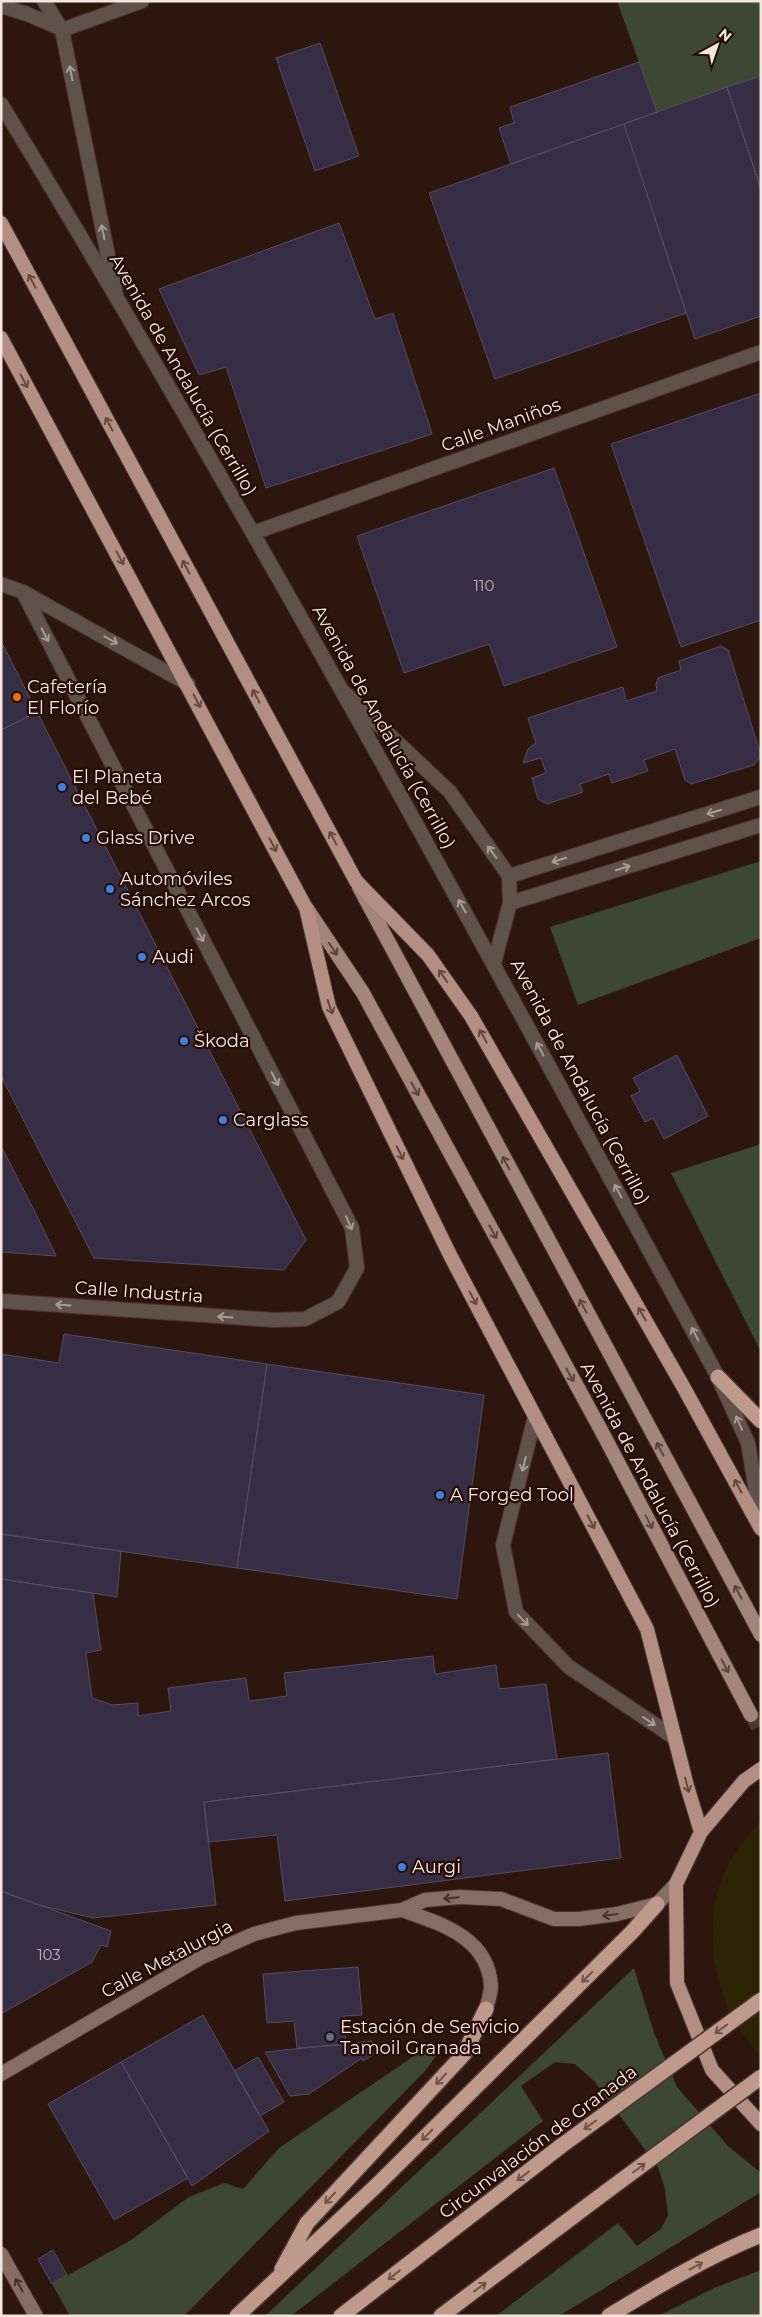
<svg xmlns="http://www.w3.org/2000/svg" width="762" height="2317" font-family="Montserrat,sans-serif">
	<rect width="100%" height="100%" fill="#2d160e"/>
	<path fill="#3d4834" d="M 617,1 L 761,1 L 761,76 L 657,112 Z
		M 761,861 L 761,938 L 578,1005 L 550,927 Z
		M 761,1144 L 761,1352 L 671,1173 Z
		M 634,1968 L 654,2033 L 677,2087 L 728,2146 L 761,2173 L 761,2192 L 559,2316 L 496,2316 L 618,2223 L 637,2246 L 661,2229 L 668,2215 L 665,2189 L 658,2167 L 594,2081 L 575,2064 L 555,2062 L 521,2086 L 543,2121 L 291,2316 L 265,2316 Z
		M 433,2043 L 441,2049 L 425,2071 L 184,2316 L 70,2316 L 52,2284 L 131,2240 L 189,2197 L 224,2183 L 243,2189 L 279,2148 Z
		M 761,2270 L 761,2316 L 658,2316 L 714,2288 Z"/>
	<path fill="#2c2403" d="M 761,1820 L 761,2058 C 749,2042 734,2023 726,2004 C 709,1959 706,1906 729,1863 C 738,1848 750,1834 761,1820 Z"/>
	<path fill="#362e44" stroke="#554d65" d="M 320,43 L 359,156 L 315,171 L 276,58 Z
		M 639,62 L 657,112 L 511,164 L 499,128 L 514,123 L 510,107 Z
		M 761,76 L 761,189 L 727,87 Z
		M 727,87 L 761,189 L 761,316 L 695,339 L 624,124 Z
		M 624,124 L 686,313 L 495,379 L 429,193 Z
		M 339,223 L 375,319 L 393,313 L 432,434 L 266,488 L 226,367 L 199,375 L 159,289 Z
		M 761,393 L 761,620 L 681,647 L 611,444 Z
		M 554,468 L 617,647 L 504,686 L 489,644 L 404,673 L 357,536 Z
		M 1,641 L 37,712 L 1,730 Z
		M 721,646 L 728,650 L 760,752 L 759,759 L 754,765 L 691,784 L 685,780 L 675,749 L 644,760 L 648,771 L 612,783 L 609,774 L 580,784 L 583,792 L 547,804 L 538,799 L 532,778 L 546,773 L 541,758 L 523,763 L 528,749 L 536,743 L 528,718 L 623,687 L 626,701 L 657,691 L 656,684 L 658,678 L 681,670 L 679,661 Z
		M 37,712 L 306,1240 L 284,1270 L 94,1258 L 1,1076 L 1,730 Z
		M 677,1055 L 708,1116 L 664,1139 L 653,1118 L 645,1122 L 631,1096 L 640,1091 L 633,1078 Z
		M 1,1146 L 36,1214 L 56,1256 L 1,1252 Z
		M 64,1334 L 267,1364 L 237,1568 L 1,1534 L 1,1354 L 59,1363 Z
		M 267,1364 L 484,1395 L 457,1599 L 237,1568 Z
		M 1,1534 L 121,1551 L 117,1597 L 1,1579 Z
		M 1,1579 L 93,1593 L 101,1650 L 86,1653 L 92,1698 L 112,1705 L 138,1703 L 138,1716 L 171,1711 L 168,1688 L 246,1678 L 249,1701 L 287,1696 L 284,1673 L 433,1656 L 435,1674 L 496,1665 L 499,1689 L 546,1684 L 557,1759 L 204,1802 L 216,1905 L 93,1918 L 35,1904 L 1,1891 Z
		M 608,1753 L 621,1858 L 285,1901 L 277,1835 L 208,1842 L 204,1802 Z
		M 1,1891 L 111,1931 L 107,1947 L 101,1945 L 92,1962 L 1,2014 Z
		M 358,1967 L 362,2015 L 344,2016 L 346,2045 L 297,2048 L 294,2021 L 267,2023 L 263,1974 Z
		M 203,2015 L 269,2131 L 192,2186 L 121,2062 Z
		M 372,2041 L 373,2055 L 363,2061 L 362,2058 L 309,2094 L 290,2096 L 265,2052 Z
		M 258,2057 L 284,2102 L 260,2116 L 234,2071 Z
		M 121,2062 L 188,2178 L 114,2220 L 48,2104 Z
		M 53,2250 L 67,2275 L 52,2284 L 38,2259 Z"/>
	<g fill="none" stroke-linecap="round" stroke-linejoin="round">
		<path stroke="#4b352d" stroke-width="14" stroke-dasharray="14 7" stroke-linecap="butt" d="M 751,1715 L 761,1733"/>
		<defs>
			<path id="minor" d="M 44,1 L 62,30 L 116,295
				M 1,6 L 27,14 L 62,29
				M 62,30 L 142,1
				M 253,533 L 761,352
				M 345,693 L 450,792 L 509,876 L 510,903 L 494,963
				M 509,876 L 761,797
				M 510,903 L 761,825
				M 535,1416 L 503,1545 L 516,1612 L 569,1667 L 675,1738"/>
			<path id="tertiary" d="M 1,104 C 254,521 486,949 718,1377 L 748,1443 L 761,1522
				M 1,584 L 23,592 L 188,684
				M 1,1301 L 274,1320 L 305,1319 L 338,1302 L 357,1268 L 352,1228 L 23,592"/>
			<path id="secondary" d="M 402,1910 C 441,1924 488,1937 491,1986 C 491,1993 488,2002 486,2009
				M 1,2074 L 202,1957 L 254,1934 L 296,1923 L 402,1910 L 425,1900 L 460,1897 L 501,1899 L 554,1919 L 579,1919 L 617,1914 L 657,1904 L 676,1884
				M 1,2254 L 36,2316"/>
			<path id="primary" d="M 359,887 L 761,1635
				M 307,909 L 363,993 L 602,1432 L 751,1715"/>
			<path id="trunk" d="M 1,223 L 356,881 L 428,955 L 471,1016 L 684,1388 L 761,1529
				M 1,338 L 306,908 L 329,1007 L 450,1255 L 647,1629 L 687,1786 L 701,1832
				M 761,1769 L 744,1781 L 701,1832 L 676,1884 L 677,1983 L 712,2070 L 761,2124"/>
			<path id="motorway" d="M 718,1377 L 761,1421
				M 282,2269 L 307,2223 L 464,2054 L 486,2009
				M 237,2316 L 377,2185 L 632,1932 L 657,1904
				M 341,2316 L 561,2146
				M 441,2316 L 599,2197
				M 609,2316 C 658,2286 708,2256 761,2235"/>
		</defs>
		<use href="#minor" stroke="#49332b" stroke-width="16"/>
		<use href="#tertiary" stroke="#49332b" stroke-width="16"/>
		<use href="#secondary" stroke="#49332b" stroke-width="16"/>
		<use href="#primary" stroke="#49332b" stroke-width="16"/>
		<use href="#trunk" stroke="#49332b" stroke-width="16"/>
		<use href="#motorway" stroke="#49332b" stroke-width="18"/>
		<use href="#minor" stroke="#60514b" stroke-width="14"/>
		<use href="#tertiary" stroke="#60514b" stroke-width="14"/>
		<use href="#secondary" stroke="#876e65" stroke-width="14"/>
		<use href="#primary" stroke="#a48579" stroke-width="14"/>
		<use href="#trunk" stroke="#b28f82" stroke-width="14"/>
		<use href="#motorway" stroke="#bf998b" stroke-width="15"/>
		<defs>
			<path id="motorway-bridge" d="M 561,2146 L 761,2000
				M 599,2197 L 761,2077"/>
		</defs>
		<use href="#motorway-bridge" stroke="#49332b" stroke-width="18" stroke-linecap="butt"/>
		<use href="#motorway-bridge" stroke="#bf998b" stroke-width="15"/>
	</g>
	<defs><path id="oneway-shaft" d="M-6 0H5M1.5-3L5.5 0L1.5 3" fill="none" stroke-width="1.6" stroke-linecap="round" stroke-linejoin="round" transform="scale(1.25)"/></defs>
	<g stroke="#ab9b95">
		<use href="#oneway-shaft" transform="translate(71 73) rotate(-101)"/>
		<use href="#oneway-shaft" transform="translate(103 232) rotate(-102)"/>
		<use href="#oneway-shaft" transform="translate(45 635) rotate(63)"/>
		<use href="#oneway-shaft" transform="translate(111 640) rotate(29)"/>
		<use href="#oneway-shaft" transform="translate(714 812) rotate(163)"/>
		<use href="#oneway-shaft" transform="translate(492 852) rotate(-126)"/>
		<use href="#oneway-shaft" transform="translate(559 860) rotate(163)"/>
		<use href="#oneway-shaft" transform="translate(623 868) rotate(-17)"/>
		<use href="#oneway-shaft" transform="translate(462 906) rotate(-119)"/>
		<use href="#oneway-shaft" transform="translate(200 935) rotate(63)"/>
		<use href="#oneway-shaft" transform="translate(540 1049) rotate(-118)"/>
		<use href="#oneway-shaft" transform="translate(275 1079) rotate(63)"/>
		<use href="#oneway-shaft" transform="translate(618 1191) rotate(-118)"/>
		<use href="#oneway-shaft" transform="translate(349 1223) rotate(66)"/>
		<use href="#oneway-shaft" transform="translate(63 1305) rotate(-176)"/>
		<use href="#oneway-shaft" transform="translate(225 1317) rotate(-176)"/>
		<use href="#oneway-shaft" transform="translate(695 1334) rotate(-118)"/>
		<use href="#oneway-shaft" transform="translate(739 1423) rotate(-114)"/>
		<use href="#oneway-shaft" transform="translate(524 1464) rotate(104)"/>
		<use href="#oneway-shaft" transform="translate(523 1620) rotate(46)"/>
		<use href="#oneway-shaft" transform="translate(649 1721) rotate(34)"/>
	</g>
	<g stroke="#63483e">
		<use href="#oneway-shaft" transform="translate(32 281) rotate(-118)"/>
		<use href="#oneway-shaft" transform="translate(24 381) rotate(62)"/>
		<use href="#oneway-shaft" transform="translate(109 424) rotate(-118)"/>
		<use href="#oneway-shaft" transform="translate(120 558) rotate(62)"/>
		<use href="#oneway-shaft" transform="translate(186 567) rotate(-118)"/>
		<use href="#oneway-shaft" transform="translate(256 696) rotate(-118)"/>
		<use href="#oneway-shaft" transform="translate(197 701) rotate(62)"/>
		<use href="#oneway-shaft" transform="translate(333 838) rotate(-118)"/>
		<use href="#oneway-shaft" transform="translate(273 845) rotate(62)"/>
		<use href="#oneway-shaft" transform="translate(443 976) rotate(-125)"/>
		<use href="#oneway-shaft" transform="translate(330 1007) rotate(71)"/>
		<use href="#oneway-shaft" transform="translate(483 1036) rotate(-120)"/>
		<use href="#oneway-shaft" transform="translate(400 1153) rotate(64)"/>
		<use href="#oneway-shaft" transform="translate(473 1298) rotate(62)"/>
		<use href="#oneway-shaft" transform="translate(642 1314) rotate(-120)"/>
		<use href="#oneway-shaft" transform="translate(738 1486) rotate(-118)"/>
		<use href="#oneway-shaft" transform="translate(591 1522) rotate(62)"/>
		<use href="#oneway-shaft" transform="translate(687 1785) rotate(75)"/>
	</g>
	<g stroke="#5d433a">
		<use href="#oneway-shaft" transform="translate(333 949) rotate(56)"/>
		<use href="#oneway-shaft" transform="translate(415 1089) rotate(61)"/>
		<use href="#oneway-shaft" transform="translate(506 1163) rotate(-118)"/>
		<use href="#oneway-shaft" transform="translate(493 1232) rotate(61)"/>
		<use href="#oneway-shaft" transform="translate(583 1306) rotate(-118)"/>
		<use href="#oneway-shaft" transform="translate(570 1375) rotate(61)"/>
		<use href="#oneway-shaft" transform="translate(660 1449) rotate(-118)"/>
		<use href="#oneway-shaft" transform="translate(649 1522) rotate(62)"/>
		<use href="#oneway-shaft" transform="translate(738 1592) rotate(-118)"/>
		<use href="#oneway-shaft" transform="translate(725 1666) rotate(62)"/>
	</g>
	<g stroke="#462f27">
		<use href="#oneway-shaft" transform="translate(451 1898) rotate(174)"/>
		<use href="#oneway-shaft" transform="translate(610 1915) rotate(172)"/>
		<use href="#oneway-shaft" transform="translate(19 2285) rotate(-119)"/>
	</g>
	<g stroke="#715348">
		<use href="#oneway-shaft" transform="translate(587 1977) rotate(135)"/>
		<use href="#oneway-shaft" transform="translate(721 2029) rotate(144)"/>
		<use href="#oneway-shaft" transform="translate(441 2079) rotate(133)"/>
		<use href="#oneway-shaft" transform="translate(590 2125) rotate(144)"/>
		<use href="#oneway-shaft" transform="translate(427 2135) rotate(135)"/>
		<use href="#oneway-shaft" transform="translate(639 2168) rotate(-37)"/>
		<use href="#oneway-shaft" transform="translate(523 2176) rotate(142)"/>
		<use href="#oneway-shaft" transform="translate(330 2198) rotate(133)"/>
		<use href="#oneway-shaft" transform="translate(696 2266) rotate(-28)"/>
		<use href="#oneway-shaft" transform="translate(394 2275) rotate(142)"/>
		<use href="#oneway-shaft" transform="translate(480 2287) rotate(-37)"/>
	</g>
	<circle fill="#e8710a" stroke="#230d06" stroke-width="2" cx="17" cy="697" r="5"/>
	<g fill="#3f7fe0" stroke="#230d06" stroke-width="2">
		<circle cx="62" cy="787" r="5"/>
		<circle cx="86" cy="838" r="5"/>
		<circle cx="110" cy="889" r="5"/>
		<circle cx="142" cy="957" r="5"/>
		<circle cx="184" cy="1041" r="5"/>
		<circle cx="223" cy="1120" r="5"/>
		<circle cx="440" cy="1495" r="5"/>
		<circle cx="402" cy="1867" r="5"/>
	</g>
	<circle fill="#5c6f8a" stroke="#230d06" stroke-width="2" cx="330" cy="2037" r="5"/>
	<g text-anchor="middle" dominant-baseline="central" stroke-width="4.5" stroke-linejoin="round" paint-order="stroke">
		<g font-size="15" fill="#c6b7b8">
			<text x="484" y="585">110</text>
			<text x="49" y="1954">103</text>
		</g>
		<g font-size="18" fill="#f6e5df" stroke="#230d06">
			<text transform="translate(183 375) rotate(60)">Avenida de Andalucía (Cerrillo)</text>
			<text transform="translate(501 425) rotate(-20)">Calle Maniños</text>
			<text transform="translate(384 727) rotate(61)">Avenida de Andalucía (Cerrillo)</text>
			<text transform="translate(580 1082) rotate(62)">Avenida de Andalucía (Cerrillo)</text>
			<text transform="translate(139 1292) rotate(4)">Calle Industria</text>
			<text transform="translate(650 1485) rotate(62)">Avenida de Andalucía (Cerrillo)</text>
			<text transform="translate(167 1959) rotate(-28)">Calle Metalurgia</text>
			<text transform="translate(538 2142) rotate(-37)">Circunvalación de Granada</text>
		</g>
		<g font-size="18" fill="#f6e5df" stroke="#230d06" text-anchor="start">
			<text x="27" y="687">Cafetería<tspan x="27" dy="21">El Florío</tspan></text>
			<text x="72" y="777">El Planeta<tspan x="72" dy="21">del Bebé</tspan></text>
			<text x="96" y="838">Glass Drive</text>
			<text x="120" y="879">Automóviles<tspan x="120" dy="21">Sánchez Arcos</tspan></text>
			<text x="152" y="957">Audi</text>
			<text x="194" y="1041">Škoda</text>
			<text x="233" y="1120">Carglass</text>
			<text x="450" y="1495">A Forged Tool</text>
			<text x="412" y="1867">Aurgi</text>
			<text x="340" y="2027">Estación de Servicio<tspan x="340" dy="21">Tamoil Granada</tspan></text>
		</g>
	</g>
	<rect width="762" height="2317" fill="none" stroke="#f6e5df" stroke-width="5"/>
	<g transform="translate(717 45) rotate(40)" stroke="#230d06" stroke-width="4" paint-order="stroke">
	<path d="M0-4L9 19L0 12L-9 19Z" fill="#f6e5df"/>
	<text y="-8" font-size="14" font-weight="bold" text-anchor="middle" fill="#f6e5df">N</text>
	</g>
</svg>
